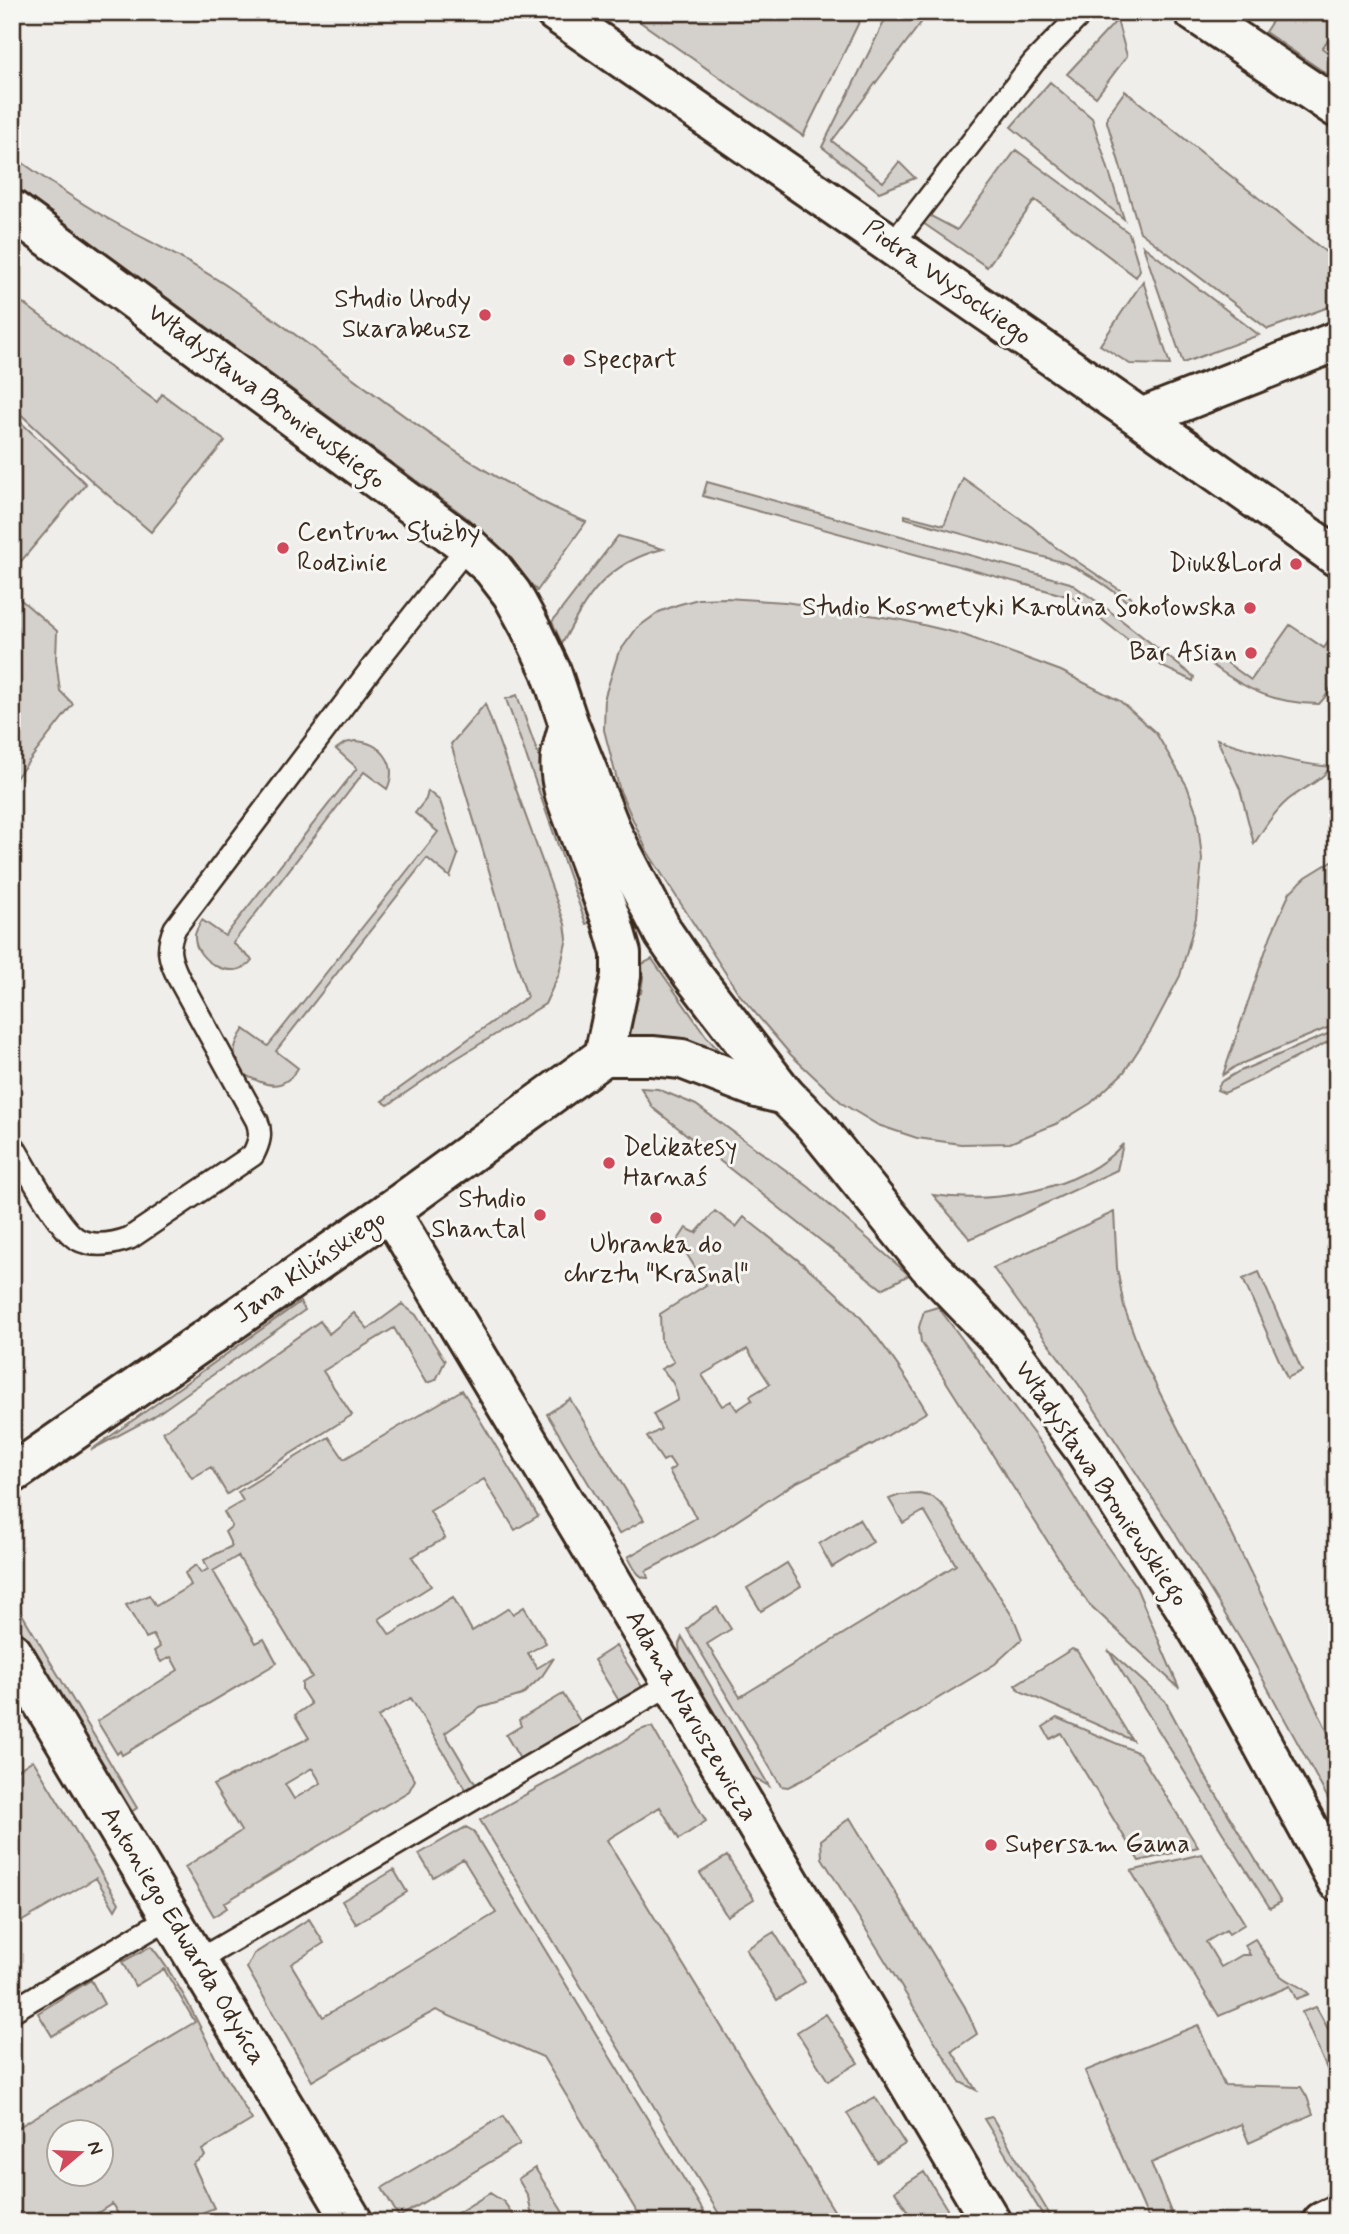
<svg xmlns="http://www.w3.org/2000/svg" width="1349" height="2234" font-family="Mynerve,sans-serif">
	<rect width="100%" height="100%" fill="#efeeea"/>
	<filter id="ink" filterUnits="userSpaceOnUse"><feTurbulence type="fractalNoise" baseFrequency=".0143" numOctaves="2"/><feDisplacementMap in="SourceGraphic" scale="14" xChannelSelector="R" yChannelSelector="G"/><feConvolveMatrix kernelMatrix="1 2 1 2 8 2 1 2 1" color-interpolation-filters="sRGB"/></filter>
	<g filter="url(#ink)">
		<path fill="#d4d1cc" stroke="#887e75" stroke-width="2" fill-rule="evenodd" d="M 626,12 L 864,12 L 803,136 Z
			M 889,12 L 929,12 L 832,141 L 883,182 L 899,162 L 915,178 L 879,192 L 822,147 Z
			M 1278,12 L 1289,18 L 1293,12 L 1337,12 L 1337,29 L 1322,48 L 1337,59 L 1337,73 L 1333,78 L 1265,32 Z
			M 1117,20 L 1127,56 L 1096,97 L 1067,74 Z
			M 1050,82 L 1092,118 L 1124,219 L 1011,127 Z
			M 1125,91 L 1337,261 L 1337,304 L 1268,329 L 1140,232 L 1107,122 L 1107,116 Z
			M 1016,150 L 1129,233 L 1140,270 L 1136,277 L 1035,200 L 987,267 L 923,223 L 929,215 L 957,230 Z
			M 12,155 C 42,177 72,198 105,217 C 147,241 193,262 233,290 C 351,371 453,467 586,522 L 537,591 L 493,541 L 466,517 L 12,184 Z
			M 1143,246 L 1259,335 L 1183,363 Z
			M 1143,281 L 1170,365 L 1130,364 L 1100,345 Z
			M 12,295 L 157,402 L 162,394 L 225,441 L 151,532 L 94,483 L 12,406 Z
			M 12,414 L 86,484 L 12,572 Z
			M 963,478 L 1032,527 L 1054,546 L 1141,604 L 1138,610 C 1115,592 1092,574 1065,563 L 905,518 L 905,515 L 944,525 Z
			M 707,482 L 1070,583 L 1102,605 L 1194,677 L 1193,681 L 1163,667 L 1074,598 L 703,496 Z
			M 618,536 L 663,549 C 606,563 587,596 562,644 L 552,622 Z
			M 13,593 L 57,631 L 56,659 L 60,691 L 73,704 L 12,783 Z
			M 726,598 L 785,602 L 902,620 L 961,634 L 1061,671 L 1120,701 L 1156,733 L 1187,786 L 1197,814 L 1202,859 L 1196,918 L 1180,976 L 1152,1029 L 1124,1072 L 1091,1103 L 1058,1123 L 1010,1143 L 961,1144 L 917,1138 L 878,1125 L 843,1104 L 791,1055 L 739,994 L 647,851 L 620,791 L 604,730 L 605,696 L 618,654 L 637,628 L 659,612 L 677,605 L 698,599 Z
			M 1290,625 L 1324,648 L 1337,629 C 1337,661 1343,679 1319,704 C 1274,703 1248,691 1212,665 L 1219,657 L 1251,680 Z
			M 517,695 L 597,920 L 586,924 L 506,699 Z
			M 485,704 L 565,924 L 567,938 L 559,974 L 545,1004 L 449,1063 L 388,1105 L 382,1101 L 527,997 L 451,744 Z
			M 1217,739 C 1256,752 1290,763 1331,767 C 1320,782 1303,788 1288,800 C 1274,812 1264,828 1254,844 L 1240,789 Z
			M 355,741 C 381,742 399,764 387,789 L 364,772 L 233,943 L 252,960 C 235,984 193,961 195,935 C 196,930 199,925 202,920 L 225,936 L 357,768 L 336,749 L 345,743 Z
			M 428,791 L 440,801 L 458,855 L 450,877 L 427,858 L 276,1051 L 298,1068 C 281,1095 264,1084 241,1073 C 232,1053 232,1047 244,1029 L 268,1046 L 438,832 L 415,813 L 426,799 Z
			M 1337,858 L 1337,1024 L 1236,1066 L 1223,1075 L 1271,935 L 1290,892 L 1306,877 Z
			M 652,959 L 706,1036 L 732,1066 L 619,1046 L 637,995 L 641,993 L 643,977 L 642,964 Z
			M 1337,1030 L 1337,1038 C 1298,1055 1263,1077 1224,1093 L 1217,1090 L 1221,1082 L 1238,1072 Z
			M 641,1088 L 658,1089 L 696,1105 L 809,1187 L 909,1275 L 882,1289 L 653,1108 Z
			M 1123,1144 L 1117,1170 L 970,1239 L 933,1195 C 993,1204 1081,1191 1123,1144 Z
			M 715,1211 L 736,1227 L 744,1217 C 780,1246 818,1274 851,1307 C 881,1338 905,1375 927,1412 L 873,1444 L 795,1483 L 715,1535 L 646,1571 L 648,1578 C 638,1579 633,1566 628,1557 L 696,1518 L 669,1471 L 675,1467 L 669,1458 L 663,1461 L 647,1437 L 661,1429 L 653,1414 L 678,1400 C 676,1386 671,1378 661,1369 L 674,1362 L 661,1341 L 660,1314 L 706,1285 L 678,1240 L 686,1228 L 696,1233 ZM 747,1349 L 770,1384 L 750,1396 L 752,1400 L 737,1410 L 731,1401 L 722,1406 L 702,1375 Z
			M 1114,1212 L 1117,1268 L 1124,1307 L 1144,1362 L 1229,1528 L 1337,1751 L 1337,1815 L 1247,1650 L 1176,1534 L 1079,1385 L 993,1268 Z
			M 1259,1272 L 1302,1371 L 1287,1378 L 1243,1279 Z
			M 300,1302 L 305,1310 L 153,1417 L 91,1450 Z
			M 402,1304 L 416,1315 L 445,1361 L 436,1380 L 426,1383 L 394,1328 L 323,1371 L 352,1415 L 227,1494 L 211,1467 L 192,1478 L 163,1432 L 320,1321 L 329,1334 L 354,1313 L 368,1329 Z
			M 938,1307 L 1042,1445 L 1091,1524 L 1136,1587 L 1179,1688 L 1089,1604 L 1076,1586 L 921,1342 L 919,1327 L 924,1311 Z
			M 462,1390 L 538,1516 L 515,1530 L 484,1479 L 430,1511 L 445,1538 L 412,1557 L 431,1586 L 379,1619 L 390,1635 L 453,1597 L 472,1631 L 509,1608 L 513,1614 L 524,1607 L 546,1643 L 528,1653 L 537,1668 L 554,1658 L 542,1676 L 522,1695 L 480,1708 L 445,1733 L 476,1785 L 467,1791 L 411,1698 L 378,1717 L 415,1780 L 409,1791 L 224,1903 L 227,1908 L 214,1916 L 185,1867 L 241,1831 L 213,1785 L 309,1738 L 295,1715 L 311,1704 L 302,1690 L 302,1683 L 312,1677 L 238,1556 L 213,1571 L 256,1643 L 264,1639 L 277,1663 L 122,1755 L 120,1751 L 117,1754 L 97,1721 L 178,1670 L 171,1657 L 161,1662 L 154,1651 L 160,1647 L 153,1635 L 146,1638 L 126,1605 L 149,1595 L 156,1606 L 191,1585 L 185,1573 L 196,1565 L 201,1573 L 208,1569 L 204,1560 L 232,1546 L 225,1532 L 232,1526 L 224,1512 L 243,1501 L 238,1492 L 329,1437 L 344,1459 ZM 312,1768 L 321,1783 L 294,1799 L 285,1784 Z
			M 570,1399 L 644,1520 L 619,1534 L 547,1414 Z
			M 920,1494 L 933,1497 L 944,1507 L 1014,1619 L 1022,1639 L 995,1664 L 804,1779 L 788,1787 L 781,1786 L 687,1629 L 702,1616 L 717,1607 L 731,1629 L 707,1644 L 740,1697 L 956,1565 L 924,1511 L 903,1523 L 889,1499 L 900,1495 Z
			M 859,1519 L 873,1542 L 832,1567 L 819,1544 Z
			M 787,1563 L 801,1586 L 761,1611 L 747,1588 Z
			M 12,1597 L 137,1808 L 131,1812 L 12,1616 Z
			M 682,1637 L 769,1786 L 751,1776 L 693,1683 L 680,1659 L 679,1644 Z
			M 616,1646 L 642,1687 L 619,1701 L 594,1660 Z
			M 1072,1649 L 1077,1651 L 1132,1740 L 1020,1691 L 1015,1685 Z
			M 1108,1650 L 1165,1701 L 1207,1779 L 1281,1902 L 1270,1908 Z
			M 563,1694 L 581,1723 L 520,1759 L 506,1735 L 521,1726 L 519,1720 Z
			M 1057,1718 L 1139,1753 L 1198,1847 L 1139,1861 L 1061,1733 L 1050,1739 L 1043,1727 Z
			M 652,1727 L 706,1821 L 679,1839 L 660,1807 L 607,1840 L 841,2222 L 724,2222 L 480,1820 C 526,1794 572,1769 618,1744 C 630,1738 638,1728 652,1727 Z
			M 33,1760 L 119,1903 L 115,1910 L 96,1878 L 12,1927 L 12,1774 Z
			M 850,1818 L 965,2007 L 977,2034 L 952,2051 L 976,2090 L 960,2082 L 822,1858 L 821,1840 Z
			M 466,1827 L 473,1831 L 710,2222 L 643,2222 L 543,2057 L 436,2010 L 381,2040 L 312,2081 L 247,1968 L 254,1954 L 309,1919 L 324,1943 L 291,1964 L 323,2017 L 496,1913 L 463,1859 L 433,1877 L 419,1854 Z
			M 1202,1854 L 1245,1924 L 1229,1934 L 1226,1930 L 1206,1942 L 1221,1967 L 1242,1955 L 1250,1955 L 1245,1945 L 1255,1939 C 1263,1951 1271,1966 1281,1976 C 1290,1984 1300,1984 1309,1994 L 1296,1999 L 1290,1986 L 1219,2016 L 1131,1871 Z
			M 727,1856 L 754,1899 L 727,1916 L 700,1873 Z
			M 394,1870 L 407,1892 L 356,1924 L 342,1901 Z
			M 774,1932 L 805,1982 L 777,2000 L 746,1949 Z
			M 151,1946 C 176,1977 194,2014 211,2049 C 223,2074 239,2097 252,2120 L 202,2150 L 205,2156 L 193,2164 L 214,2208 L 179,2222 L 123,2222 L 112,2204 L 83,2222 L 12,2222 L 12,2131 L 195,2022 L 164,1969 L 135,1986 L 122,1962 ZM 102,2132 L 102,2174 L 60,2174 L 60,2132 Z
			M 91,1980 L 104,2004 L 52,2036 L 38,2013 Z
			M 1316,2007 L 1337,2045 L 1337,2092 L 1302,2012 Z
			M 826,2014 L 858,2063 L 828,2081 L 797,2032 Z
			M 1198,2025 L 1224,2085 L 1301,2087 L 1307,2097 L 1313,2114 L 1249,2143 L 1241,2124 L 1151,2163 L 1175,2222 L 1150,2222 L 1085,2071 Z
			M 875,2097 L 905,2144 L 877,2162 L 847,2113 Z
			M 503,2116 L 520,2144 L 399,2217 L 382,2188 Z
			M 992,2117 L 1054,2222 L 1047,2222 L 984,2119 Z
			M 535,2168 L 569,2222 L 533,2222 L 528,2196 L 518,2179 Z
			M 924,2172 L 955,2222 L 914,2222 L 895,2191 Z
			M 490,2193 L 504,2202 L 518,2222 L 443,2222 Z"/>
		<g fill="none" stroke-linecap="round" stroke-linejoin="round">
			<defs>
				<path id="lane" d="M 892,245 L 1034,62 L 1083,12
					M 12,1144 C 25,1165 58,1228 77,1239 C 94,1248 114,1244 130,1238 L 253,1155 C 259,1143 262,1134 257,1121 L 178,977 C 169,958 166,948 175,928 L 374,665 L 468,546
					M 197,1961 L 672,1683
					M 12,2011 L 170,1917"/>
				<path id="street" d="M 555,12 L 1141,418 L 1337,557
					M 1194,12 L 1337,108
					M 1141,418 L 1337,341
					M 390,1211 L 645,1637 L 991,2222
					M 12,1652 L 353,2222
					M 1322,2222 L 1337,2215"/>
				<path id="secondary" d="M 569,725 C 560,754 557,765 565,795 L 612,922 L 621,953 L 621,976 L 604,1056
					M 12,1474 L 390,1211 L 604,1056 L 652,1056 L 682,1059 L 757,1088 L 785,1095"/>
				<path id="primary" d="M 12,210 L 468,546 L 492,568 L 512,594 L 530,627 L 551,671 L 569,725 L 613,835 L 664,934 L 691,973 L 785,1095 L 814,1124 L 928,1265 L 1010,1350 L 1084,1449 L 1184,1606 L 1234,1692 L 1337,1881"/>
			</defs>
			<use href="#lane" stroke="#3b2a1e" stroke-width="26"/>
			<use href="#street" stroke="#3b2a1e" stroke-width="44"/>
			<use href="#secondary" stroke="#3b2a1e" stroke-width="44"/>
			<use href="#primary" stroke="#3b2a1e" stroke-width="44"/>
			<use href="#lane" stroke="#f6f6f2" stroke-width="21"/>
			<use href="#street" stroke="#f6f6f2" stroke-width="38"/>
			<use href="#secondary" stroke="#f6f6f2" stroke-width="38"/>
			<use href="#primary" stroke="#f6f6f2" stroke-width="38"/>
		</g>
	</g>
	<g fill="#d1495b" stroke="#f6f6f2" stroke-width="2.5">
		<circle cx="485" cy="315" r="7"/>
		<circle cx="569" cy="360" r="7"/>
		<circle cx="283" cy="548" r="7"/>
		<circle cx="1296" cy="564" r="7"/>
		<circle cx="1250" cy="608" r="7"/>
		<circle cx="1251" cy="653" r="7"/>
		<circle cx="609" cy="1163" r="7"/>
		<circle cx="540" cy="1215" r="7"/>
		<circle cx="656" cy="1218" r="7"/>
		<circle cx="991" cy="1845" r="7"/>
	</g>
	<g text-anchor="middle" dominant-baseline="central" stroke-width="6" stroke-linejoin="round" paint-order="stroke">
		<g font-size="26" fill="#3b2a1e" stroke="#f6f6f2">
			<text transform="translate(947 283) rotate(35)">Piotra Wysockiego</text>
			<text transform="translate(266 397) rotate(37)">Władysława Broniewskiego</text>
			<text transform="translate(310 1267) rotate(-35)">Jana Kilińskiego</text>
			<text transform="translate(1101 1484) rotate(56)">Władysława Broniewskiego</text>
			<text transform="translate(691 1716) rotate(60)">Adama Naruszewicza</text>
			<text transform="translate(183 1936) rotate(59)">Antoniego Edwarda Odyńca</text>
		</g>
		<g font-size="26" fill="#3b2a1e" stroke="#f6f6f2" text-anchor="end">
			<text x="471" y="300">Studio Urody<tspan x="471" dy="30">Skarabeusz</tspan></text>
			<text x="583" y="360" text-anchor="start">Specpart</text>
			<text x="297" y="533" text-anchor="start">Centrum Służby<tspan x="297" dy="30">Rodzinie</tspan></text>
			<text x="1282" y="564">Diuk&amp;Lord</text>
			<text x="1236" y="608">Studio Kosmetyki Karolina Sokołowska</text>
			<text x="1237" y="653">Bar Asian</text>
			<text x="623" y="1148" text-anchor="start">Delikatesy<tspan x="623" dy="30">Harnaś</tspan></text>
			<text x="526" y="1200">Studio<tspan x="526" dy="30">Shantal</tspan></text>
			<text x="656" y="1245" text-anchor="middle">Ubranka do<tspan x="656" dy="30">chrztu "Krasnal"</tspan></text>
			<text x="1005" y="1845" text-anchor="start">Supersam Gama</text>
		</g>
	</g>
	<rect width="1349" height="2234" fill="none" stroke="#f6f6f2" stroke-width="42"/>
	<rect x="21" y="21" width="1307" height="2192" fill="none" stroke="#3b2a1e" stroke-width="2.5" filter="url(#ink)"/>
	<g transform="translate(80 2153) rotate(71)"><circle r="33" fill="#f6f6f2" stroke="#aba49d" stroke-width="2"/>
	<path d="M0-5L12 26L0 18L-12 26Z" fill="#d1495b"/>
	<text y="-10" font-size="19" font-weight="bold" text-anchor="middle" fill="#3b2a1e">N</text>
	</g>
</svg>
